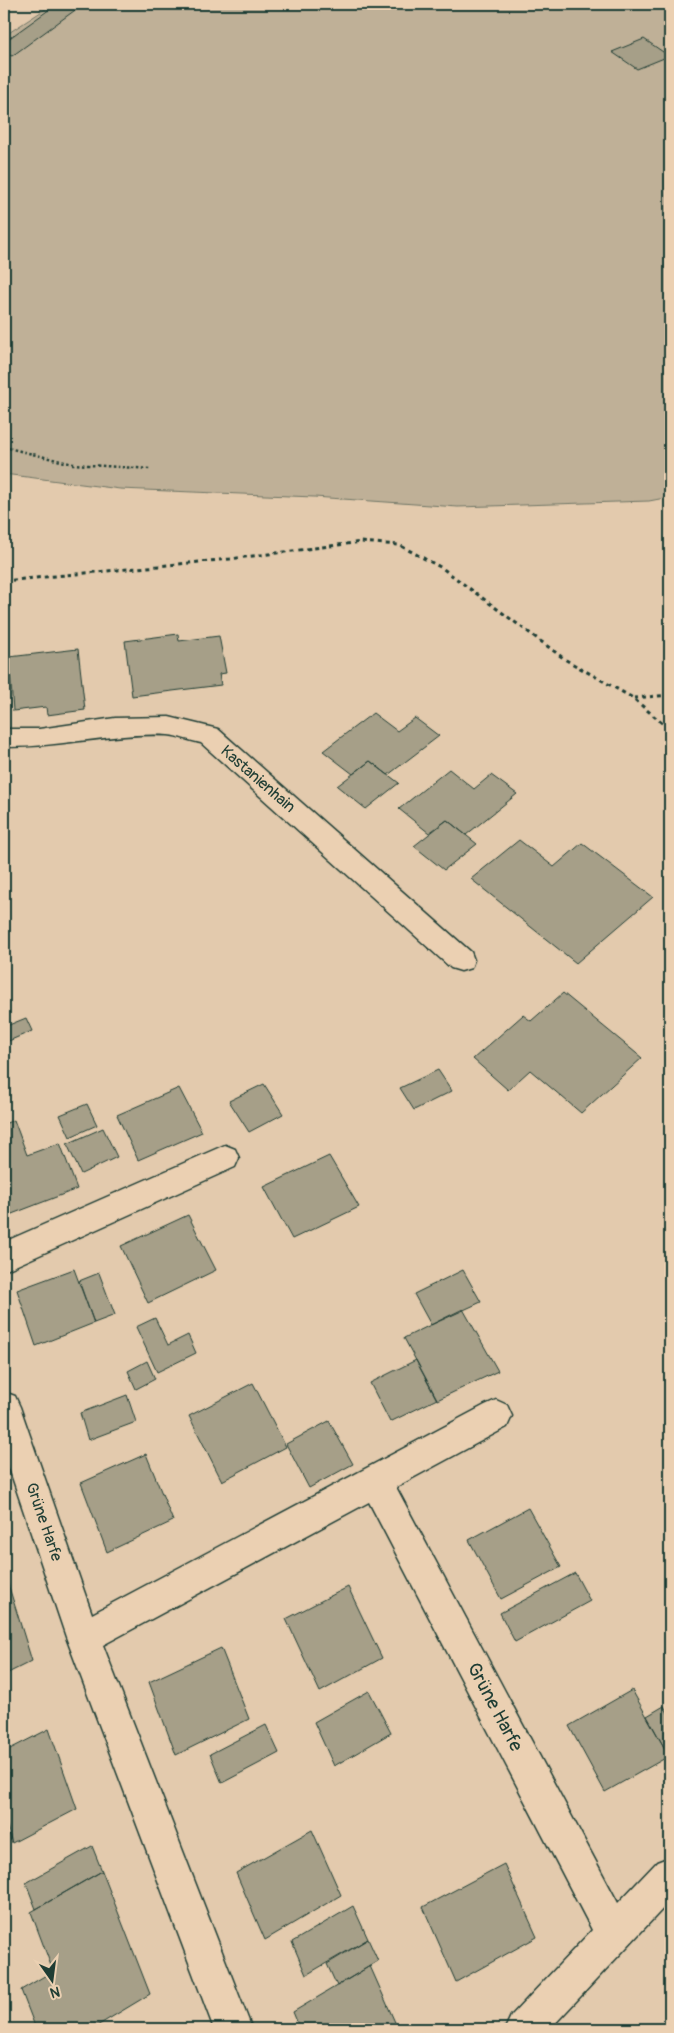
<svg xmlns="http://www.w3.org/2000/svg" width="674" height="2033" font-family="Pangolin,sans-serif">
	<rect width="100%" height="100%" fill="#e3caad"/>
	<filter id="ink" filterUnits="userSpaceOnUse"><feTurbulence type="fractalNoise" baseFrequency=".02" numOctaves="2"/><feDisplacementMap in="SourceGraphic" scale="10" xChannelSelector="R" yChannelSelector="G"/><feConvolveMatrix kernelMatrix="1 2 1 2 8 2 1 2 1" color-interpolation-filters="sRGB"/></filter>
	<g filter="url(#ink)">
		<path fill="#bfb097" stroke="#6f7666" d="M 53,4 L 670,4 L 670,497 L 649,501 L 458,507 L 314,497 L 120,489 L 4,474 L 4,36 Z"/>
		<path fill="#a69f88" stroke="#1f3d34" d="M 57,4 L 66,4 L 78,8 L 12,56 L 4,53 L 4,42 Z
			M 644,39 L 669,56 L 637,69 L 612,52 Z
			M 178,634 L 179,641 L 219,636 L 226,673 L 219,674 L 221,685 L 132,696 L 125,641 Z
			M 78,649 L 85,710 L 47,715 L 46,707 L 13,711 L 9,657 Z
			M 373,713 L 397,731 L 415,718 L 439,736 L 388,775 L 370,761 L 353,774 L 323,751 Z
			M 370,761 L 399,783 L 366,809 L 337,786 Z
			M 449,769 L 474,789 L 491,775 L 517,794 L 466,835 L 447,820 L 429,833 L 399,809 Z
			M 447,820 L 477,844 L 444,870 L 414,846 Z
			M 519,840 L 554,867 L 582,843 L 653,897 L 576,963 L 471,879 Z
			M 563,993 L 642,1058 L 581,1113 L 530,1070 L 508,1090 L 473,1059 L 523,1015 L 531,1021 Z
			M 26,1018 L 32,1031 L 4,1043 L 4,1027 Z
			M 438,1070 L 452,1091 L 414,1110 L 400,1088 Z
			M 264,1084 L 283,1114 L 249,1132 L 229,1101 Z
			M 179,1088 L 202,1132 L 138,1160 L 117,1115 Z
			M 87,1104 L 97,1125 L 70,1137 L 60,1115 Z
			M 14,1120 L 27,1155 L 60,1143 L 77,1189 L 4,1217 L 4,1124 Z
			M 103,1128 L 117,1157 L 81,1174 L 67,1144 Z
			M 329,1156 L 359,1207 L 292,1239 L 264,1187 Z
			M 188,1215 L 216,1270 L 148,1303 L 121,1246 Z
			M 74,1269 L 94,1323 L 36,1346 L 17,1290 Z
			M 463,1270 L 481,1302 L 431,1325 L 414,1294 Z
			M 99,1273 L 115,1315 L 94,1323 L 79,1281 Z
			M 463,1309 L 498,1371 L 437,1400 L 404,1338 Z
			M 155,1318 L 168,1345 L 188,1335 L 196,1353 L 157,1372 L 136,1327 Z
			M 416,1360 L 437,1399 L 390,1422 L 370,1383 Z
			M 147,1361 L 155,1379 L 136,1389 L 128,1371 Z
			M 253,1383 L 286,1447 L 222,1481 L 189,1416 Z
			M 127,1395 L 136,1422 L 88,1440 L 80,1413 Z
			M 329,1421 L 353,1464 L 309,1488 L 286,1444 Z
			M 146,1454 L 173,1521 L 107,1552 L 81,1483 Z
			M 528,1508 L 561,1567 L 501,1599 L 469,1540 Z
			M 4,1571 L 32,1661 L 4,1675 Z
			M 575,1573 L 590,1601 L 515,1642 L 500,1613 Z
			M 348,1587 L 382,1658 L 320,1692 L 286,1619 Z
			M 221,1648 L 249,1719 L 176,1755 L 149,1682 Z
			M 632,1690 L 669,1756 L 605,1792 L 569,1726 Z
			M 369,1691 L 391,1733 L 334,1766 L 314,1722 Z
			M 664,1706 L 670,1717 L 670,1758 L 647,1716 Z
			M 266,1725 L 279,1753 L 222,1783 L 210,1754 Z
			M 49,1729 L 77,1809 L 12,1843 L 4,1816 L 4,1752 Z
			M 312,1830 L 341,1895 L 265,1940 L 236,1873 Z
			M 92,1846 L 102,1871 L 36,1909 L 26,1883 Z
			M 504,1864 L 537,1937 L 456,1982 L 423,1907 Z
			M 102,1871 L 150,1994 L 92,2029 L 36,2029 L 21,1990 L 53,1971 L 31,1912 Z
			M 353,1906 L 368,1939 L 306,1975 L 292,1942 Z
			M 368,1939 L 378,1961 L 337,1986 L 327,1964 Z
			M 370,1966 L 398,2029 L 300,2029 L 293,2012 Z"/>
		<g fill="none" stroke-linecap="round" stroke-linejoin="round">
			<defs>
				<path id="minor" d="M 169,717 L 218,729 L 471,952 L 474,960 L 471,968 L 461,971 L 451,968 L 201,743 C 190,741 179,736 168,735 C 113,732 59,748 4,747 L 4,729 L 39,729 L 115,718 Z
					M 225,1145 L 235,1149 L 239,1158 L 235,1167 L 4,1271 L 4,1242 Z
					M 4,1392 L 15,1396 L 20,1407 L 92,1614 L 485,1405 L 496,1400 L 507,1405 L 512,1416 L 507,1427 L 396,1487 L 618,1903 L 657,1862 L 670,1857 L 670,1901 L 550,2029 L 505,2029 L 511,2016 L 592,1930 L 369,1502 L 103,1645 L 252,2029 L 214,2029 L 66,1637 L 4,1453 Z"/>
			</defs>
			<use href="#minor" stroke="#1f3d34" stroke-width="3"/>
			<path stroke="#1f3d34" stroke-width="2.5" stroke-dasharray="2.5 2.5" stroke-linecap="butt" d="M 4,447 L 73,464 L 151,469"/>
			<path stroke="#1f3d34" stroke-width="3" stroke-dasharray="4 4" stroke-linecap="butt" d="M 4,581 L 230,559 L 361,542 L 399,545 L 442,568 L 566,660 L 633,698 L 670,730
				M 634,698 L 670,695"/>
			<use href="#minor" fill="#ebd0b2" fill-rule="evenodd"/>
		</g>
	</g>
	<g text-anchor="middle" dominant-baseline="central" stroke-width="4" stroke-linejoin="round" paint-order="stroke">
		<g font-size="16" fill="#1f3d34" stroke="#ebd0b2">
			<text transform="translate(258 779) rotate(41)">Kastanienhain</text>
			<text transform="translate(44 1522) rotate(71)">Grüne Harfe</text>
		</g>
		<g font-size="19" fill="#1f3d34" stroke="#ebd0b2">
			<text transform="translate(495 1707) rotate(62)">Grüne Harfe</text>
		</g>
	</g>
	<rect width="674" height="2033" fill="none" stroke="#ebd0b2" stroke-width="20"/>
	<rect x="10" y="10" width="654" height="2013" fill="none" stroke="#1f3d34" stroke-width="2" filter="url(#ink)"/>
	<g transform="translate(52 1980) rotate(166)" stroke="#ebd0b2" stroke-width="4" paint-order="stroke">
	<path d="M0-4L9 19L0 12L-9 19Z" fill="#1f3d34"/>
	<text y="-8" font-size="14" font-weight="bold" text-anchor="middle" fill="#1f3d34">N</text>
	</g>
</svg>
